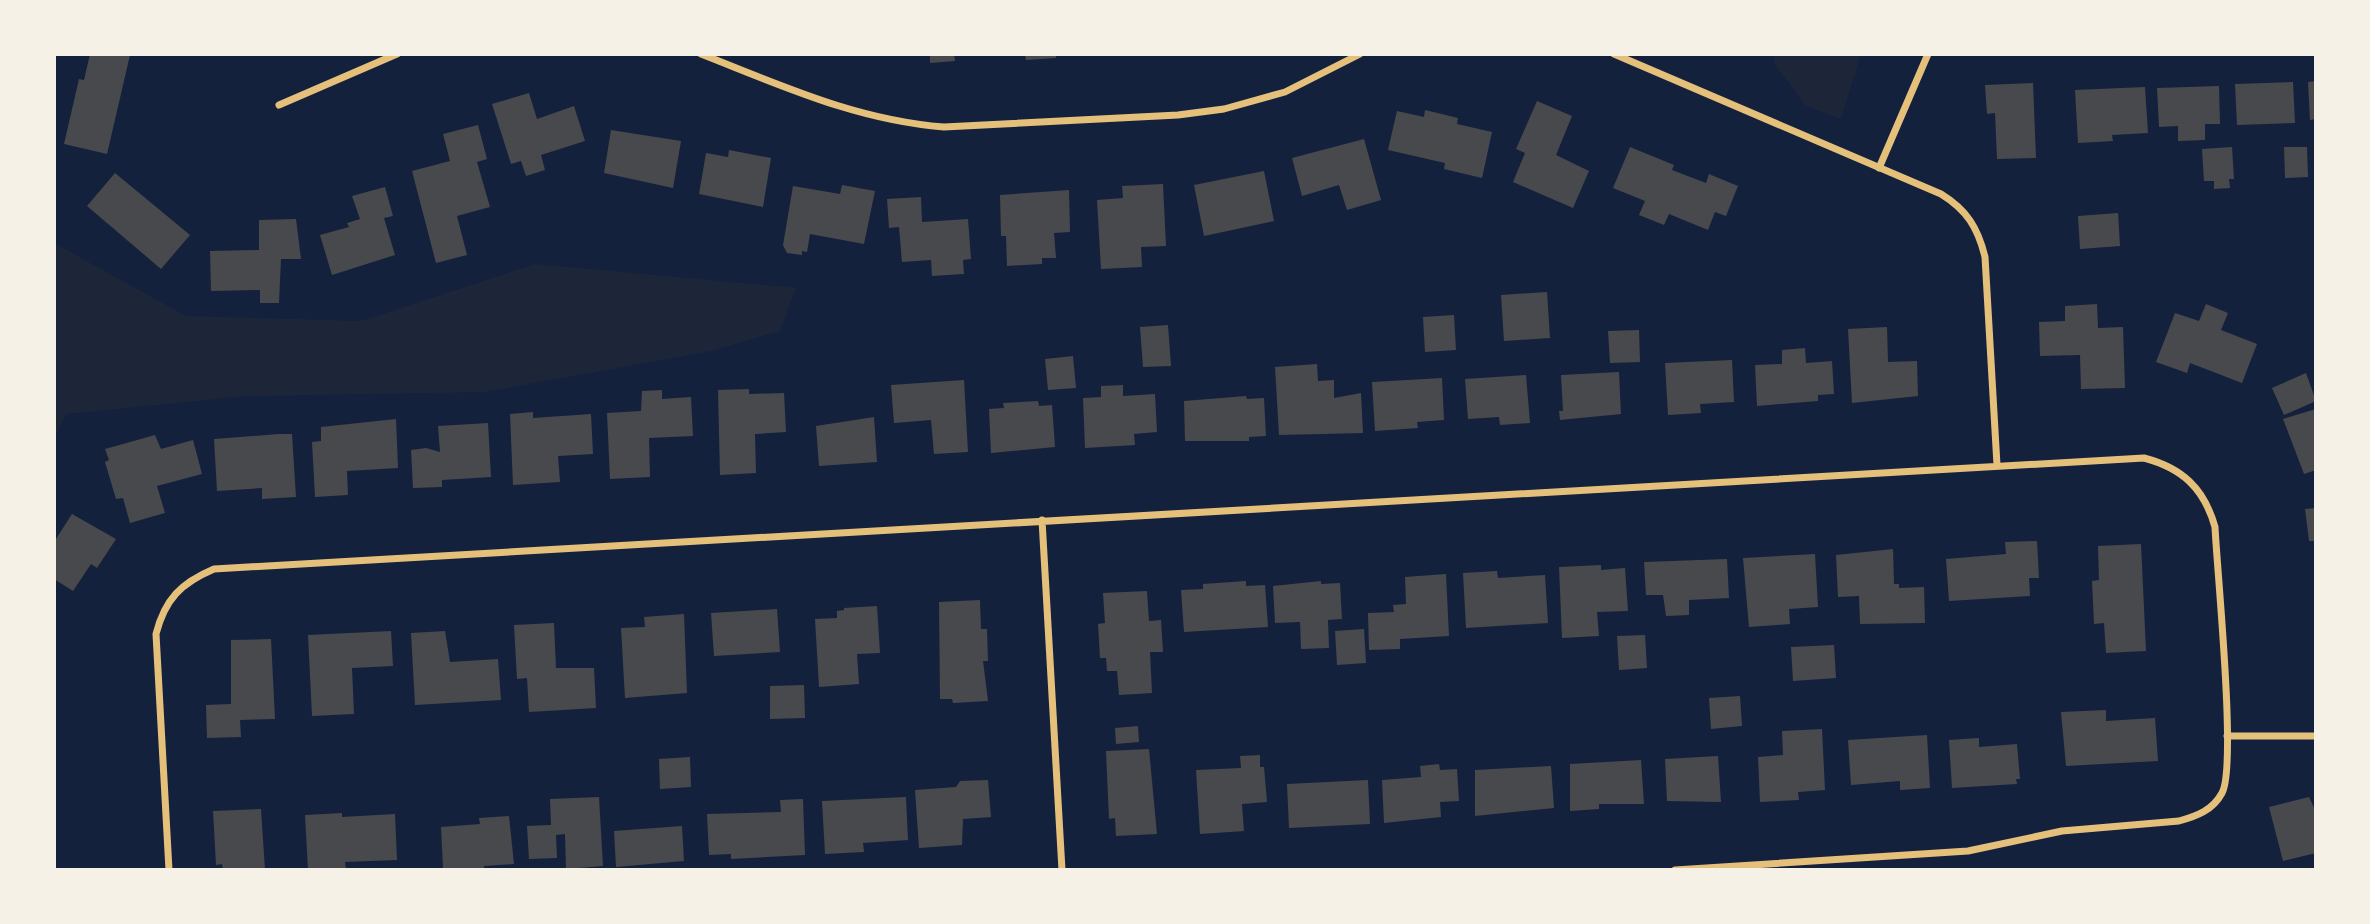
<svg xmlns="http://www.w3.org/2000/svg" width="2370" height="924" font-family="'Playfair Display',serif">
	<rect width="100%" height="100%" fill="#14213d"/>
	<path fill="#1d2539" d="M 1773,54 L 1861,54 L 1841,119 L 1806,106 L 1775,65 Z
		M 54,243 L 186,316 L 361,321 L 535,264 L 796,288 L 780,331 L 711,351 L 485,392 L 247,396 L 66,414 L 54,439 Z"/>
	<path fill="#48494c" d="M 90,54 L 130,55 L 107,154 L 64,144 L 79,79 L 84,80 Z
		M 930,54 L 954,54 L 955,61 L 930,63 Z
		M 1025,54 L 1056,54 L 1056,58 L 1026,60 Z
		M 2316,81 L 2316,119 L 2310,120 L 2308,82 Z
		M 2293,82 L 2295,123 L 2237,125 L 2235,84 Z
		M 2033,83 L 2036,158 L 1997,159 L 1995,113 L 1987,114 L 1985,85 Z
		M 2219,86 L 2220,124 L 2205,124 L 2205,140 L 2178,141 L 2178,126 L 2159,127 L 2157,88 Z
		M 2145,87 L 2148,133 L 2112,135 L 2113,141 L 2078,143 L 2075,90 Z
		M 529,93 L 537,119 L 574,106 L 585,141 L 541,155 L 545,170 L 526,176 L 521,161 L 511,164 L 492,104 Z
		M 1537,101 L 1572,116 L 1556,155 L 1589,171 L 1573,208 L 1513,182 L 1525,153 L 1516,149 Z
		M 1425,110 L 1458,118 L 1457,124 L 1492,132 L 1482,178 L 1444,169 L 1445,163 L 1388,150 L 1397,111 L 1424,117 Z
		M 478,125 L 487,159 L 477,162 L 490,207 L 457,216 L 467,255 L 436,263 L 412,171 L 450,161 L 443,134 Z
		M 611,130 L 681,141 L 673,188 L 604,173 Z
		M 1364,139 L 1381,200 L 1347,210 L 1339,185 L 1302,196 L 1292,158 Z
		M 1630,147 L 1674,165 L 1672,170 L 1706,183 L 1709,174 L 1738,186 L 1726,216 L 1715,212 L 1708,230 L 1669,214 L 1664,225 L 1639,215 L 1645,201 L 1613,188 Z
		M 2232,147 L 2234,179 L 2229,179 L 2230,188 L 2214,189 L 2214,181 L 2204,181 L 2202,149 Z
		M 2284,147 L 2307,147 L 2308,177 L 2285,178 Z
		M 729,150 L 771,158 L 763,207 L 699,194 L 706,153 L 728,157 Z
		M 1264,171 L 1274,221 L 1204,236 L 1194,185 Z
		M 115,173 L 190,235 L 161,269 L 87,206 Z
		M 1163,184 L 1166,246 L 1141,247 L 1142,267 L 1101,269 L 1097,200 L 1123,198 L 1122,186 Z
		M 842,185 L 875,191 L 864,244 L 810,234 L 807,252 L 802,251 L 802,255 L 787,253 L 783,245 L 793,186 L 840,194 Z
		M 385,187 L 393,216 L 384,218 L 395,255 L 332,275 L 320,235 L 349,227 L 347,223 L 360,219 L 352,196 Z
		M 1069,190 L 1070,232 L 1054,233 L 1056,258 L 1042,258 L 1042,264 L 1007,266 L 1006,236 L 1001,236 L 1000,195 Z
		M 921,197 L 922,222 L 968,219 L 971,259 L 963,260 L 964,274 L 932,276 L 931,260 L 902,262 L 899,227 L 889,228 L 887,199 Z
		M 2118,213 L 2120,246 L 2080,249 L 2078,216 Z
		M 296,219 L 301,259 L 281,259 L 279,303 L 260,303 L 260,290 L 211,291 L 210,251 L 259,250 L 259,220 Z
		M 1547,292 L 1550,338 L 1504,341 L 1501,295 Z
		M 2097,304 L 2098,328 L 2123,327 L 2125,388 L 2081,389 L 2080,355 L 2040,356 L 2039,322 L 2065,321 L 2065,306 Z
		M 2206,304 L 2228,313 L 2221,330 L 2257,344 L 2242,383 L 2190,363 L 2187,373 L 2156,362 L 2175,313 L 2199,321 Z
		M 1454,315 L 1456,350 L 1425,352 L 1423,317 Z
		M 1168,325 L 1171,366 L 1143,367 L 1140,327 Z
		M 1887,327 L 1888,362 L 1917,361 L 1918,396 L 1852,403 L 1848,329 Z
		M 1639,330 L 1640,362 L 1610,363 L 1608,331 Z
		M 1805,348 L 1806,363 L 1832,361 L 1834,394 L 1818,395 L 1818,401 L 1757,406 L 1755,365 L 1782,364 L 1782,350 Z
		M 1073,356 L 1076,388 L 1048,390 L 1045,359 Z
		M 1732,360 L 1734,402 L 1700,404 L 1701,413 L 1668,415 L 1665,363 Z
		M 1317,364 L 1318,381 L 1334,380 L 1334,398 L 1361,393 L 1363,433 L 1279,435 L 1275,367 Z
		M 1619,372 L 1621,414 L 1560,420 L 1559,411 L 1563,411 L 1561,375 Z
		M 2306,373 L 2316,401 L 2284,415 L 2272,388 Z
		M 1526,375 L 1530,423 L 1500,425 L 1499,417 L 1468,419 L 1465,379 Z
		M 1442,378 L 1444,420 L 1417,422 L 1418,428 L 1375,431 L 1372,382 Z
		M 964,380 L 968,452 L 934,454 L 931,420 L 894,423 L 891,385 Z
		M 1123,385 L 1123,396 L 1155,394 L 1157,432 L 1134,434 L 1135,445 L 1085,448 L 1083,398 L 1101,397 L 1101,386 Z
		M 749,389 L 749,394 L 784,393 L 786,432 L 755,434 L 756,473 L 720,475 L 718,390 Z
		M 662,390 L 662,399 L 691,397 L 693,436 L 649,438 L 650,477 L 610,479 L 607,413 L 641,411 L 642,391 Z
		M 1246,396 L 1247,399 L 1264,398 L 1266,436 L 1249,437 L 1249,441 L 1185,441 L 1184,401 Z
		M 1038,401 L 1039,406 L 1052,405 L 1055,447 L 991,453 L 989,409 L 1004,408 L 1003,403 Z
		M 2316,409 L 2316,470 L 2304,474 L 2283,419 Z
		M 533,412 L 533,418 L 591,414 L 593,454 L 558,456 L 560,482 L 513,485 L 510,414 Z
		M 874,417 L 877,462 L 819,466 L 816,426 Z
		M 396,419 L 398,468 L 347,471 L 348,495 L 315,497 L 312,442 L 321,441 L 321,427 Z
		M 488,423 L 491,477 L 442,480 L 442,487 L 413,488 L 411,450 L 426,448 L 440,452 L 438,426 Z
		M 279,434 L 292,434 L 296,497 L 262,499 L 262,488 L 217,491 L 214,439 Z
		M 155,435 L 161,449 L 193,440 L 202,474 L 157,486 L 165,513 L 130,523 L 123,498 L 116,499 L 105,462 L 109,460 L 105,449 Z
		M 2316,508 L 2316,541 L 2309,541 L 2305,509 Z
		M 72,514 L 116,539 L 97,568 L 91,564 L 73,591 L 54,579 L 54,542 Z
		M 2037,541 L 2039,578 L 2029,578 L 2030,596 L 1949,601 L 1946,559 L 2006,554 L 2005,542 Z
		M 2141,544 L 2146,651 L 2106,653 L 2104,623 L 2094,624 L 2092,581 L 2099,580 L 2098,546 Z
		M 1893,549 L 1894,584 L 1899,584 L 1899,588 L 1924,587 L 1925,623 L 1860,624 L 1859,596 L 1838,597 L 1836,555 Z
		M 1815,554 L 1818,607 L 1789,609 L 1790,624 L 1749,627 L 1743,558 Z
		M 1727,559 L 1729,598 L 1689,600 L 1689,615 L 1666,616 L 1663,595 L 1646,595 L 1644,562 Z
		M 1601,565 L 1601,570 L 1625,568 L 1628,611 L 1597,612 L 1599,636 L 1562,638 L 1559,567 Z
		M 1497,571 L 1498,578 L 1545,575 L 1548,623 L 1466,628 L 1463,573 Z
		M 1446,574 L 1449,636 L 1400,639 L 1400,649 L 1369,650 L 1368,613 L 1394,612 L 1393,605 L 1406,604 L 1405,577 Z
		M 1246,581 L 1246,586 L 1265,585 L 1268,627 L 1184,632 L 1181,590 L 1203,589 L 1203,584 Z
		M 1321,581 L 1321,584 L 1340,583 L 1342,619 L 1328,620 L 1329,648 L 1301,649 L 1300,622 L 1275,623 L 1273,586 Z
		M 1147,591 L 1149,621 L 1161,620 L 1163,652 L 1150,652 L 1152,693 L 1119,695 L 1117,671 L 1107,671 L 1106,658 L 1100,658 L 1098,624 L 1105,623 L 1103,593 Z
		M 980,600 L 981,629 L 987,629 L 988,661 L 983,661 L 988,701 L 953,703 L 952,699 L 940,699 L 939,602 Z
		M 877,606 L 880,653 L 857,654 L 859,684 L 819,687 L 815,619 L 837,618 L 837,611 L 844,610 L 844,608 Z
		M 777,609 L 780,652 L 714,656 L 711,613 Z
		M 684,614 L 687,693 L 625,698 L 621,628 L 645,627 L 644,617 Z
		M 554,623 L 556,668 L 594,668 L 596,708 L 529,712 L 527,678 L 517,679 L 514,625 Z
		M 1364,629 L 1366,663 L 1337,665 L 1335,631 Z
		M 391,631 L 393,666 L 352,668 L 354,714 L 312,716 L 308,635 Z
		M 445,631 L 450,662 L 498,659 L 501,700 L 415,705 L 411,633 Z
		M 1645,635 L 1647,668 L 1619,670 L 1617,636 Z
		M 271,639 L 275,719 L 240,720 L 241,737 L 207,738 L 206,705 L 231,704 L 231,640 Z
		M 1834,645 L 1836,678 L 1793,681 L 1791,647 Z
		M 804,685 L 805,718 L 770,719 L 770,686 Z
		M 1740,696 L 1742,726 L 1711,729 L 1709,698 Z
		M 2106,710 L 2106,721 L 2155,718 L 2158,761 L 2066,766 L 2061,712 Z
		M 1138,726 L 1139,742 L 1116,744 L 1115,728 Z
		M 1822,729 L 1825,790 L 1798,792 L 1799,800 L 1760,802 L 1758,757 L 1783,755 L 1782,731 Z
		M 1927,735 L 1930,788 L 1900,790 L 1900,781 L 1851,785 L 1848,740 Z
		M 1979,738 L 1979,747 L 2017,744 L 2020,779 L 2016,779 L 2017,784 L 1952,788 L 1949,740 Z
		M 1149,749 L 1157,834 L 1116,836 L 1115,818 L 1109,819 L 1106,751 Z
		M 1260,755 L 1260,767 L 1264,767 L 1267,802 L 1242,804 L 1244,831 L 1200,834 L 1196,770 L 1241,768 L 1240,756 Z
		M 1718,756 L 1721,802 L 1667,801 L 1665,759 Z
		M 690,757 L 691,787 L 660,789 L 659,759 Z
		M 1641,760 L 1644,804 L 1599,804 L 1599,809 L 1570,811 L 1570,764 Z
		M 1439,764 L 1440,770 L 1457,769 L 1459,801 L 1440,802 L 1441,817 L 1384,823 L 1382,780 L 1421,777 L 1420,766 Z
		M 1551,766 L 1554,808 L 1475,816 L 1475,770 Z
		M 988,780 L 991,817 L 963,819 L 962,845 L 919,848 L 915,790 L 956,787 L 960,781 Z
		M 1368,780 L 1370,824 L 1289,828 L 1287,784 Z
		M 599,797 L 603,866 L 566,869 L 565,834 L 556,835 L 557,858 L 529,859 L 527,826 L 551,825 L 550,799 Z
		M 906,797 L 908,840 L 863,843 L 864,852 L 825,854 L 822,801 Z
		M 2309,797 L 2316,812 L 2316,853 L 2283,861 L 2269,807 Z
		M 803,799 L 805,855 L 731,859 L 731,854 L 709,855 L 707,814 L 781,812 L 780,800 Z
		M 261,809 L 265,870 L 223,870 L 222,864 L 216,865 L 213,811 Z
		M 342,813 L 342,817 L 395,814 L 397,860 L 345,862 L 346,870 L 308,870 L 305,815 Z
		M 509,816 L 514,864 L 484,866 L 484,870 L 443,868 L 441,827 L 480,824 L 479,818 Z
		M 682,826 L 684,861 L 616,867 L 614,831 Z"/>
	<g fill="none" stroke-linecap="round" stroke-linejoin="round">
		<path stroke="#e5c07b" stroke-width="7" d="M 701,54 C 783,86 856,120 944,127 L 1178,115 L 1224,109 L 1285,92 L 1360,54
			M 1614,54 L 1941,194 C 1967,210 1978,228 1985,257 L 1997,465
			M 279,105 L 397,54
			M 1879,168 L 1928,54
			M 1042,520 L 1062,870
			M 2227,736 L 2316,736
			M 169,870 L 156,634 C 165,599 181,583 214,569 L 2144,458 C 2182,468 2204,488 2215,527 C 2217,571 2237,766 2222,793 C 2213,810 2197,816 2179,821 L 2062,831 L 1968,851 L 1675,870"/>
	</g>
	<rect width="2370" height="924" fill="none" stroke="#f6f1e7" stroke-width="112"/>
</svg>
